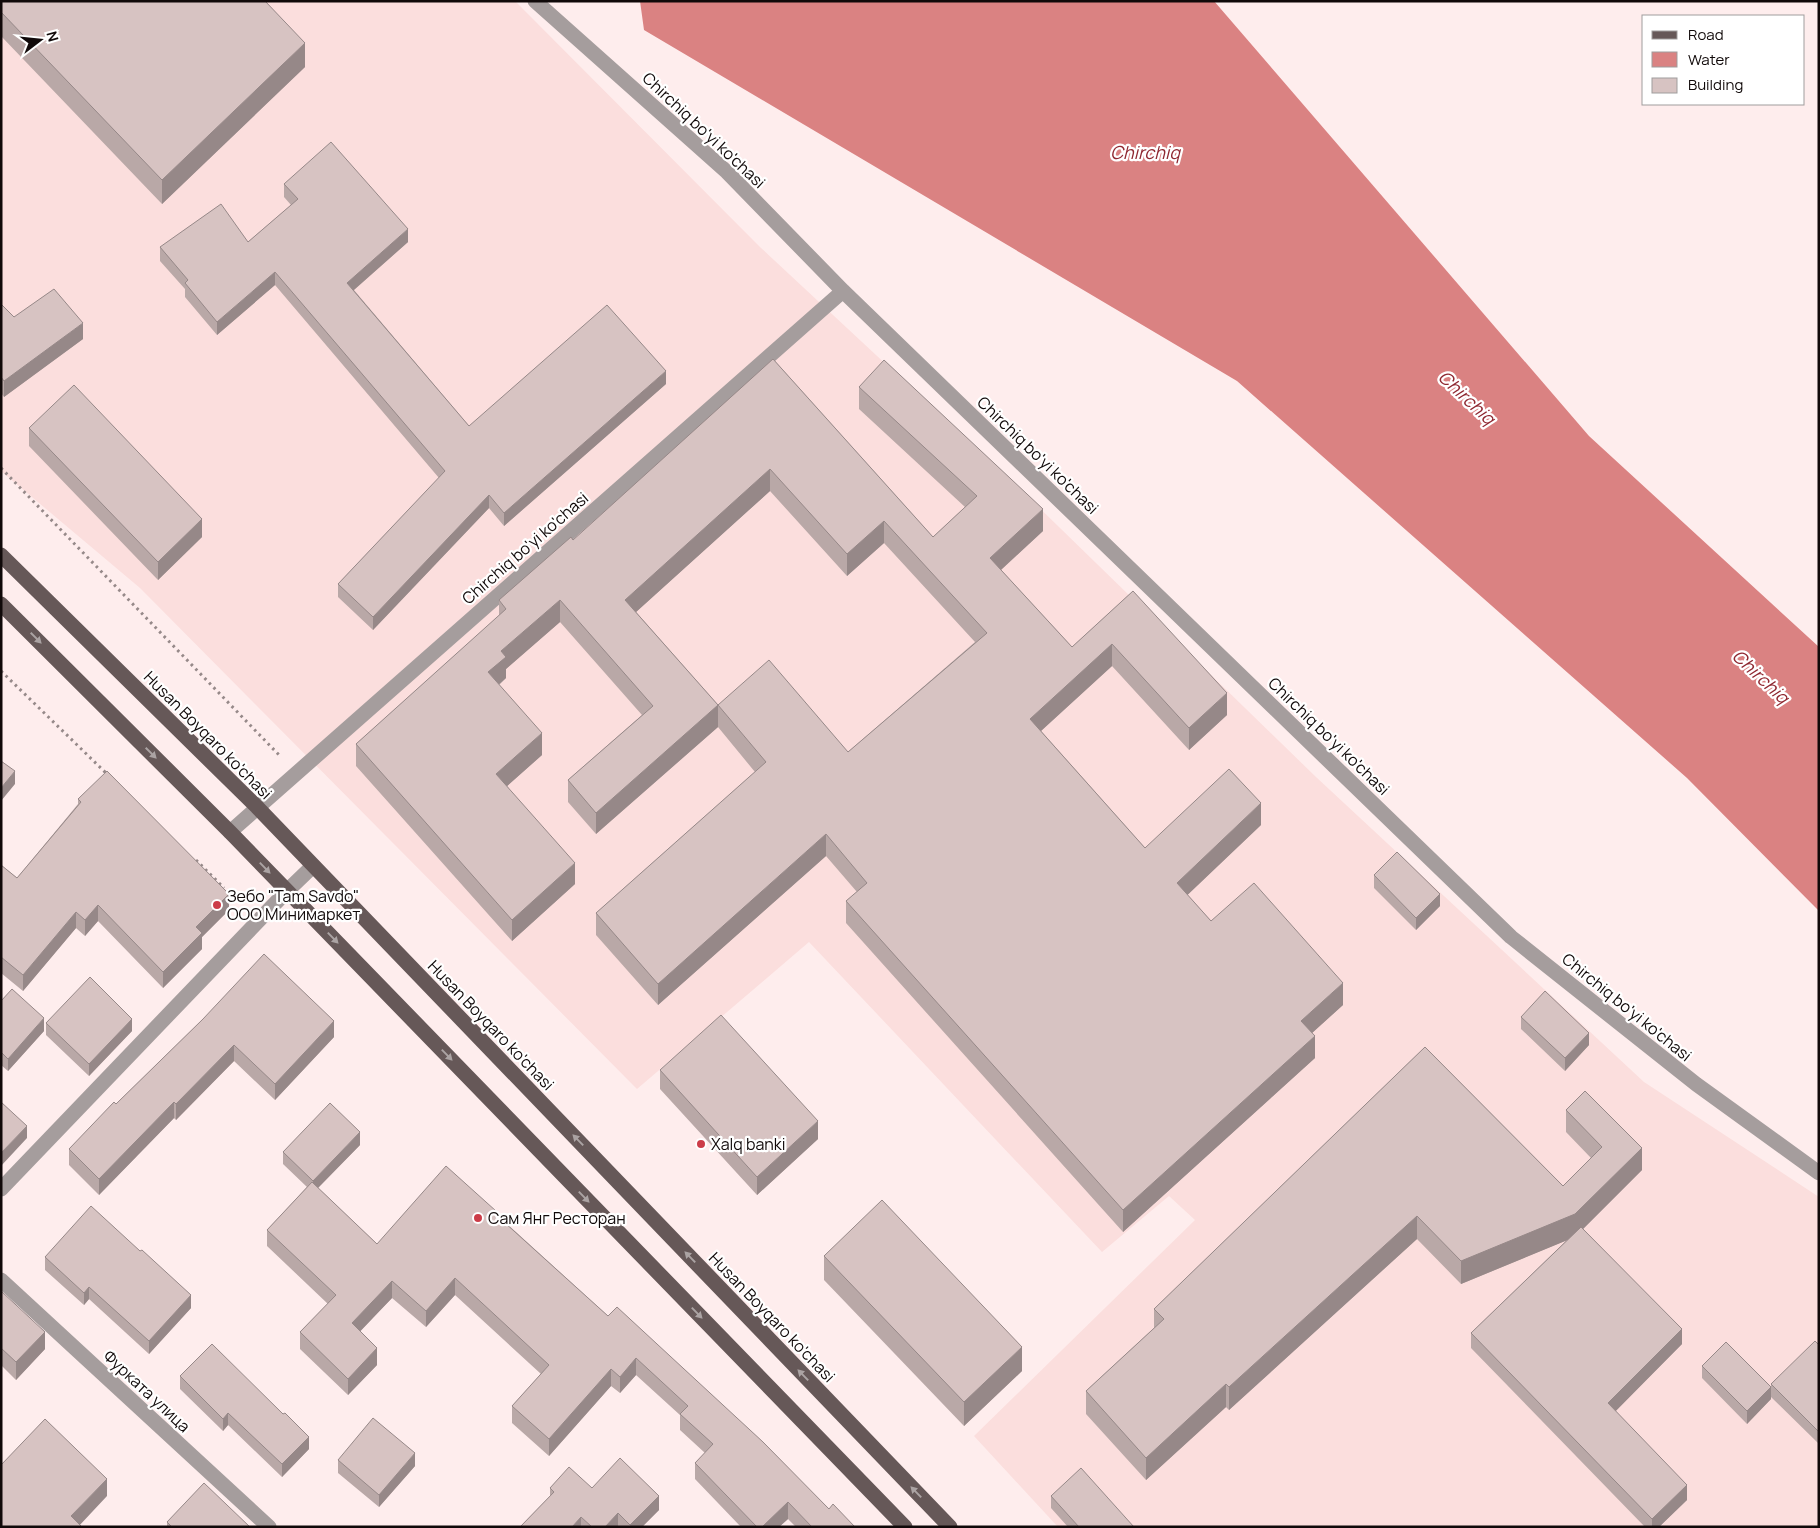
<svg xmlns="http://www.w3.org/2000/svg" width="1820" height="1528" font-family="Manrope,sans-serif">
	<rect width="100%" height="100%" fill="#feeded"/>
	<path fill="#fbdedd" d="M 1,1 L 515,1 L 760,247 L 1022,491 L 1316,777 L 1644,1082 L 1819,1197 L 1819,1527 L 1058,1527 L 974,1436 L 1195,1220 L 1169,1196 L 1102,1252 L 809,942 L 637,1089 L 140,588 L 1,471 Z"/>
	<path fill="#da8282" d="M 640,1 L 1214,1 L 1589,436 L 1819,647 L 1819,911 L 1687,778 L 1237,381 L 644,30 Z"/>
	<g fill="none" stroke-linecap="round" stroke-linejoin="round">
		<path stroke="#968989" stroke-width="3" stroke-dasharray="2.5 4" stroke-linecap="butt" d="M 1,468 L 281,757
			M 1,671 L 107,774
			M 196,860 L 224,888"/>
		<path stroke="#a59d9d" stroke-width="15" d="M 535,1 L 727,172 L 843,291 L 1511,937 L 1696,1084 L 1819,1173
			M 230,832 L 843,291
			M 1,1189 L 287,891 L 313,866
			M 1,1280 L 269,1527"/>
		<path stroke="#665858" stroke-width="15" d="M 1,555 L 257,807 L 950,1527
			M 1,604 L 230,832 L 905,1527"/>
	</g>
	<path fill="#b9a8a7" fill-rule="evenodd" d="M 1,1 L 305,67 L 162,204 L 1,36 Z
		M 284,184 L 408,242 L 354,290 L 469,426 L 666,384 L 504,526 L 489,508 L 373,630 L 338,597 L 338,584 L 439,478 L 275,285 L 217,335 L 185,297 L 185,289 L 160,261 L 160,247 L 248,242 L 291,205 L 284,197 Z
		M 1,304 L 14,317 L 83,339 L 4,397 L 1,393 Z
		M 773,359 L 933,537 L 965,507 L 859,409 L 859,387 L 1043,531 L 1001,570 L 1072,647 L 1133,591 L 1227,715 L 1189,750 L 1112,666 L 1041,731 L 1145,848 L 1261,825 L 1187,895 L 1211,921 L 1343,1005 L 1312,1033 L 1315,1058 L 1123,1232 L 846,923 L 846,901 L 857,892 L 826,856 L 658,1005 L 596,935 L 596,913 L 755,772 L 718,727 L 596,834 L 568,802 L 568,780 L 642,715 L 560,622 L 506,669 L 506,678 L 499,685 L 542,755 L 507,786 L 575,884 L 512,941 L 356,766 L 356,744 L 499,616 L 499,600 L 573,540 ZM 770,491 L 847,576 L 884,543 L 975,642 L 848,752 L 718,705 L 636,612 Z
		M 29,428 L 202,537 L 158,580 L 29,446 Z
		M 78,799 L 229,910 L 202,937 L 202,949 L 163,988 L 98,921 L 85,936 L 76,928 L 23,991 L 1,973 L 1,865 L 17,878 L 78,804 Z
		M 1374,875 L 1440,906 L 1416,930 L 1374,888 Z
		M 1,1001 L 44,1031 L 8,1071 L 1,1065 Z
		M 1521,1017 L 1589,1045 L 1565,1071 L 1521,1029 Z
		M 203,1019 L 334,1037 L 275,1100 L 234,1061 L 176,1120 L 174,1118 L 99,1195 L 69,1165 L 69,1149 L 116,1104 Z
		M 46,1023 L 132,1031 L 89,1076 L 46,1035 Z
		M 1425,1047 L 1563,1186 L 1591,1158 L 1566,1132 L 1566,1110 L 1642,1170 L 1583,1229 L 1682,1344 L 1615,1411 L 1687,1500 L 1659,1527 L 1645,1527 L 1471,1348 L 1471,1333 L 1567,1240 L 1461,1284 L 1417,1239 L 1229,1410 L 1226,1407 L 1146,1480 L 1086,1414 L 1086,1391 L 1154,1328 L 1154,1309 Z
		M 660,1070 L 818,1139 L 757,1195 L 660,1089 Z
		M 360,1145 L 318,1188 L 377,1244 L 506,1223 L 608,1316 L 829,1509 L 855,1527 L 796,1527 L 788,1519 L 779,1527 L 741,1527 L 695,1479 L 695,1463 L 705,1453 L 680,1430 L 680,1415 L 636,1375 L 620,1393 L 611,1386 L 549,1456 L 512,1423 L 512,1406 L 541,1374 L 455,1295 L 426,1327 L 392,1298 L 360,1331 L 377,1365 L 348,1395 L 300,1349 L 300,1332 L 328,1304 L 267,1246 L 267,1230 L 307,1187 L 283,1164 L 283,1152 Z
		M 140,1251 L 191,1308 L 149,1354 L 89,1299 L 84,1305 L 45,1270 L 45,1257 Z
		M 824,1256 L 1022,1371 L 964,1426 L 824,1280 Z
		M 1,1291 L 45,1349 L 16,1380 L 1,1365 Z
		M 1819,1345 L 1819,1444 L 1771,1397 L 1771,1384 Z
		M 1702,1366 L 1771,1399 L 1747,1424 L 1702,1378 Z
		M 180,1376 L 309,1449 L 282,1477 L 228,1425 L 223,1431 L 180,1389 Z
		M 338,1460 L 415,1466 L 379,1507 L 338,1473 Z
		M 550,1488 L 592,1488 L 659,1510 L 642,1527 L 520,1527 L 550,1496 Z
		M 1051,1496 L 1134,1527 L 1068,1527 L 1051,1508 Z
		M 167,1522 L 250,1527 L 167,1527 Z"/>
	<path fill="#968888" d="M 305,43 L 305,67 L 162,204 L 162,180 Z
		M 408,229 L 408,242 L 347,296 L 347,283 Z
		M 275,272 L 275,285 L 217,335 L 217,322 Z
		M 83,323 L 83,339 L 4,397 L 4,381 Z
		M 666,371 L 666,384 L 504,526 L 504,513 Z
		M 770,469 L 770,491 L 625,622 L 625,600 Z
		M 489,495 L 489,508 L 373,630 L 373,617 Z
		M 1043,509 L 1043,531 L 990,580 L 990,558 Z
		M 202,519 L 202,537 L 158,580 L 158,562 Z
		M 884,521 L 884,543 L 847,576 L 847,554 Z
		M 560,600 L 560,622 L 506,669 L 506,678 L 488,694 L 488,672 L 501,651 Z
		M 1112,644 L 1112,666 L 1030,741 L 1030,719 Z
		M 1227,693 L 1227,715 L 1189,750 L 1189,728 Z
		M 718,705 L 718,727 L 596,834 L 596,813 Z
		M 542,733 L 542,755 L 496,796 L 496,774 Z
		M 15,771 L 15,784 L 1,801 L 1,788 Z
		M 1261,803 L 1261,825 L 1177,905 L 1177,883 Z
		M 826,834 L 826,856 L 658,1005 L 658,984 Z
		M 575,863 L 575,884 L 512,941 L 512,920 Z
		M 229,894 L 229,910 L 202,937 L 202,949 L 163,988 L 163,972 L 196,927 Z
		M 1440,894 L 1440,906 L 1416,930 L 1416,918 Z
		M 98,905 L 98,921 L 85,936 L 85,920 Z
		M 76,912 L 76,928 L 23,991 L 23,975 Z
		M 1343,983 L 1343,1005 L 1301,1043 L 1301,1021 Z
		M 44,1018 L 44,1031 L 8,1071 L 8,1059 Z
		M 132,1019 L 132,1031 L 89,1076 L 89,1064 Z
		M 334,1021 L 334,1037 L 275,1100 L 275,1084 Z
		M 1589,1033 L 1589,1045 L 1565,1071 L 1565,1058 Z
		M 1315,1036 L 1315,1058 L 1123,1232 L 1123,1210 Z
		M 234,1045 L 234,1061 L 176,1120 L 176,1104 Z
		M 174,1102 L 174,1118 L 99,1195 L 99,1179 Z
		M 818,1121 L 818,1139 L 757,1195 L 757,1177 Z
		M 27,1126 L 27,1138 L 1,1166 L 1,1153 Z
		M 360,1132 L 360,1145 L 313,1193 L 313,1181 Z
		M 1642,1148 L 1642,1170 L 1575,1237 L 1461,1284 L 1461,1261 Z
		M 1417,1216 L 1417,1239 L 1229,1410 L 1229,1387 Z
		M 455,1278 L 455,1295 L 426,1327 L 426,1311 Z
		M 392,1281 L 392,1298 L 352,1340 L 352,1323 Z
		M 89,1287 L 89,1299 L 84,1305 L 84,1293 Z
		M 191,1295 L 191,1308 L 149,1354 L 149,1341 Z
		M 1682,1329 L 1682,1344 L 1608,1419 L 1608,1403 Z
		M 45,1332 L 45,1349 L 16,1380 L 16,1362 Z
		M 1022,1347 L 1022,1371 L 964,1426 L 964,1402 Z
		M 377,1348 L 377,1365 L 348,1395 L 348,1379 Z
		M 636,1358 L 636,1375 L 620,1393 L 620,1377 Z
		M 611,1369 L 611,1386 L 549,1456 L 549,1439 Z
		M 1226,1384 L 1226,1407 L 1146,1480 L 1146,1458 Z
		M 1771,1387 L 1771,1399 L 1747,1424 L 1747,1411 Z
		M 228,1413 L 228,1425 L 223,1431 L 223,1419 Z
		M 309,1437 L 309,1449 L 282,1477 L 282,1464 Z
		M 415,1453 L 415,1466 L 379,1507 L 379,1495 Z
		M 107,1479 L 107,1496 L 78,1527 L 71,1516 Z
		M 1687,1485 L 1687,1500 L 1659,1527 L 1652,1527 L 1652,1519 Z
		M 659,1496 L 659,1510 L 642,1527 L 630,1527 L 630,1525 Z
		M 788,1502 L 788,1519 L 779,1527 L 762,1527 Z
		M 618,1513 L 618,1527 L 605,1527 Z
		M 581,1517 L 581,1527 L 572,1527 Z"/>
	<path fill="#d7c3c2" stroke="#968888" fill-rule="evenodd" d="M 1,1 L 265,1 L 305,43 L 162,180 L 1,12 Z
		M 331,142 L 408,229 L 347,283 L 469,426 L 607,305 L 666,371 L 504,513 L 489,495 L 373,617 L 338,584 L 445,471 L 275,272 L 217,322 L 185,283 L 188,280 L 160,247 L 221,204 L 248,242 L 298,199 L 284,184 Z
		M 54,289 L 83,323 L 4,381 L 1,377 L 1,304 L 14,317 Z
		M 773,359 L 933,537 L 977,496 L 859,387 L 884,360 L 1043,509 L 990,558 L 1072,647 L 1133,591 L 1227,693 L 1189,728 L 1112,644 L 1030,719 L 1145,848 L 1229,769 L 1261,803 L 1177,883 L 1211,921 L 1254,883 L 1343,983 L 1301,1021 L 1315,1036 L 1123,1210 L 846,901 L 867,883 L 826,834 L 658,984 L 596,913 L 766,762 L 718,705 L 596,813 L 568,780 L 653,706 L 560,600 L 501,651 L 506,657 L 488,672 L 542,733 L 496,774 L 575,863 L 512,920 L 356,744 L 506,609 L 499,600 L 571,537 L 573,540 ZM 770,469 L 847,554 L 884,521 L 987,633 L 848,752 L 769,660 L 718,705 L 625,600 Z
		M 74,385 L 202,519 L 158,562 L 29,428 Z
		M 1,761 L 15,771 L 1,788 Z
		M 107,771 L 229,894 L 196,927 L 202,933 L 163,972 L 98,905 L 85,920 L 76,912 L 23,975 L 1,957 L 1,865 L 17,878 L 81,802 L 78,799 Z
		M 1397,852 L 1440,894 L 1416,918 L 1374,875 Z
		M 264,954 L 334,1021 L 275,1084 L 234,1045 L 176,1104 L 174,1102 L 99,1179 L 69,1149 L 114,1102 L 116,1104 L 203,1019 Z
		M 90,977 L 132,1019 L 89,1064 L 46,1023 Z
		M 12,989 L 44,1018 L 8,1059 L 1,1052 L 1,1001 Z
		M 1545,991 L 1589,1033 L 1565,1058 L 1521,1017 Z
		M 721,1015 L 818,1121 L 757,1177 L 660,1070 Z
		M 1425,1047 L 1563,1186 L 1602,1147 L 1566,1110 L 1585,1091 L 1642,1148 L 1575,1214 L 1461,1261 L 1417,1216 L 1229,1387 L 1226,1384 L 1146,1458 L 1086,1391 L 1164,1319 L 1154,1309 Z
		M 1,1102 L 27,1126 L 1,1153 Z
		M 330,1103 L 360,1132 L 313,1181 L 283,1152 Z
		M 446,1166 L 506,1220 L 504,1222 L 608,1316 L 617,1307 L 763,1442 L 829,1509 L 833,1504 L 855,1527 L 812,1527 L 788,1502 L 762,1527 L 757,1527 L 695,1463 L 713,1444 L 680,1414 L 688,1406 L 636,1358 L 620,1377 L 611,1369 L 549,1439 L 512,1406 L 549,1365 L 455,1278 L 426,1311 L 392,1281 L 352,1323 L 377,1348 L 348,1379 L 300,1332 L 336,1295 L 267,1230 L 312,1182 L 377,1244 Z
		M 882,1200 L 1022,1347 L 964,1402 L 824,1256 Z
		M 91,1206 L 140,1251 L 142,1250 L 191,1295 L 149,1341 L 89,1287 L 84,1293 L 45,1257 Z
		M 1581,1227 L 1682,1329 L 1608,1403 L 1687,1485 L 1652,1519 L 1471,1333 Z
		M 1,1291 L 45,1332 L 16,1362 L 1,1348 Z
		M 1815,1341 L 1819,1345 L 1819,1432 L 1771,1384 Z
		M 1726,1342 L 1771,1387 L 1747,1411 L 1702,1366 Z
		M 212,1344 L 283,1414 L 285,1413 L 309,1437 L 282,1464 L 228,1413 L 223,1419 L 180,1376 Z
		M 373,1418 L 415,1453 L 379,1495 L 338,1460 Z
		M 45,1419 L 107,1479 L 71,1516 L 82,1527 L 1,1527 L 1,1465 Z
		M 620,1458 L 659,1496 L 630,1525 L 618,1513 L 605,1527 L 592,1527 L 581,1517 L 572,1527 L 520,1527 L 554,1492 L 550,1488 L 569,1467 L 592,1488 Z
		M 1081,1468 L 1134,1527 L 1079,1527 L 1051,1496 Z
		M 204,1483 L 250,1527 L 172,1527 L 167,1522 Z"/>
	<defs><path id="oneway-solid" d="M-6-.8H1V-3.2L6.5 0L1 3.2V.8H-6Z" transform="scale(1.25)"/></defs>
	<g fill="#aba3a3">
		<use href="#oneway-solid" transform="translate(36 638) rotate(45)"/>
		<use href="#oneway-solid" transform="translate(151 753) rotate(45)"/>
		<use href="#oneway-solid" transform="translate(265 868) rotate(46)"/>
		<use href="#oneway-solid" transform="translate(333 938) rotate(46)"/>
		<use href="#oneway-solid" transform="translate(447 1055) rotate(46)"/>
		<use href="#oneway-solid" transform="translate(578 1140) rotate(-134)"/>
		<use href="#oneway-solid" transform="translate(584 1197) rotate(46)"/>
		<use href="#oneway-solid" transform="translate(690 1257) rotate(-134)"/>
		<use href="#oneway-solid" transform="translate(697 1313) rotate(46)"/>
		<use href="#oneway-solid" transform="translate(803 1375) rotate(-134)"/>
		<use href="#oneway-solid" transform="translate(916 1492) rotate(-134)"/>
	</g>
	<g fill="#cc3c48" stroke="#fff" stroke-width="2">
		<circle cx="217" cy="905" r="5"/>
		<circle cx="701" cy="1144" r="5"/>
		<circle cx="478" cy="1218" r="5"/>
	</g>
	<g text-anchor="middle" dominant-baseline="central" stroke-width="4.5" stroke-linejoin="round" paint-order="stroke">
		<g font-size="16" fill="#100909" stroke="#fff">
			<text transform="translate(704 130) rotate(43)">Chirchiq bo'yi ko'chasi</text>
			<text transform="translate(1038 455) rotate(44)">Chirchiq bo'yi ko'chasi</text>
			<text transform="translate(525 548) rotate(-41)">Chirchiq bo'yi ko'chasi</text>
			<text transform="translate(208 735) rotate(45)">Husan Boyqaro ko'chasi</text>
			<text transform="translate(1329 736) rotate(44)">Chirchiq bo'yi ko'chasi</text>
			<text transform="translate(1627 1007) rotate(39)">Chirchiq bo'yi ko'chasi</text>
			<text transform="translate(491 1025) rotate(46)">Husan Boyqaro ko'chasi</text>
			<text transform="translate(772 1317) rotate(46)">Husan Boyqaro ko'chasi</text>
			<text transform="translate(147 1391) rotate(43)">Фурката улица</text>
		</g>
		<g font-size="16" fill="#100909" stroke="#fff" text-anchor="start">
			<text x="227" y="896">Зебо "Tam Savdo"<tspan x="227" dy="18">ООО Минимаркет</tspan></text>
			<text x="711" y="1144">Xalq banki</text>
			<text x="488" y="1218">Сам Янг Ресторан</text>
		</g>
		<g font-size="18" font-style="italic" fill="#8f2831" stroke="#fff">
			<text x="1145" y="152">Chirchiq</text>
			<text transform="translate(1467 397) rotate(43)">Chirchiq</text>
			<text transform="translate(1761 676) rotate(43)">Chirchiq</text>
		</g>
	</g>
	<rect width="1820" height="1528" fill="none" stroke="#100909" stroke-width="5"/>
	<rect x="1642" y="15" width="162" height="90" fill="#ffffff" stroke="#9f9d9d"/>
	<rect x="1652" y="31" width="25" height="8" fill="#665858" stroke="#9f9d9d"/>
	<text x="1688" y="40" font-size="15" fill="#100909">Road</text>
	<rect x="1652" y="52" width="25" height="15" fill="#da8282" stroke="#9f9d9d"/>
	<text x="1688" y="65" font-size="15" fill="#100909">Water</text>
	<rect x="1652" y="78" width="25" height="15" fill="#d7c3c2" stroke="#9f9d9d"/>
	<text x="1688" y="90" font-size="15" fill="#100909">Building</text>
	<g transform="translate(40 40) rotate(74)" stroke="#ffffff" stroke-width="4" paint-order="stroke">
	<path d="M0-4L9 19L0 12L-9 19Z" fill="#100909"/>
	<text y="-8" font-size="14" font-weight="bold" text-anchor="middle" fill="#100909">N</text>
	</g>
</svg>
